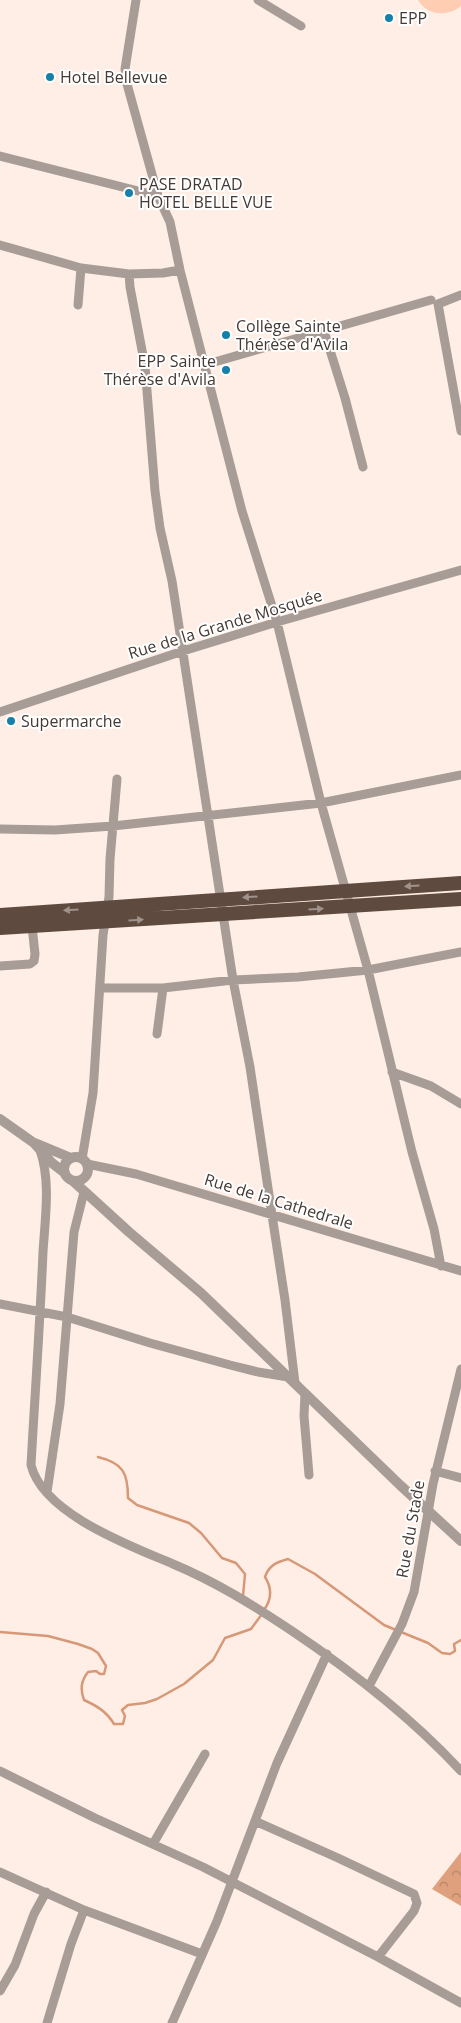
<svg xmlns="http://www.w3.org/2000/svg" width="461" height="2023" font-family="'Open Sans',sans-serif">
	<defs>
		<pattern id="forest-crowns" width="20" height="18" patternUnits="userSpaceOnUse" patternTransform="scale(1.25)"><rect width="20" height="18" fill="#dfa07e"/><path d="M2 6a3 3 0 1 1 6 0M12 15a3 3 0 1 1 6 0" fill="none" stroke="#b68368"/></pattern>
	</defs>
	<rect width="100%" height="100%" fill="#ffeee5"/>
	<path fill="url(#forest-crowns)" d="M 461,1852 L 461,1906 L 432,1889 Z"/>
	<path fill="#fecdb2" d="M 418,0 L 461,0 L 461,6 C 447,17 428,16 418,0 Z"/>
	<g fill="none" stroke-linecap="round" stroke-linejoin="round">
		<path stroke="#d69876" stroke-width="2.5" d="M 98,1457 C 123,1463 128,1473 128,1498 L 137,1505 L 189,1523 L 201,1533 L 222,1558 L 236,1563 L 245,1574 L 243,1596
			M 264,1610 C 272,1599 272,1588 265,1577 C 269,1565 277,1562 288,1559 L 315,1574 L 384,1625 L 396,1630
			M 0,1632 L 48,1636 L 78,1644 L 92,1649 L 98,1653 L 106,1666 L 104,1674 L 100,1674 L 96,1671 L 88,1672 C 81,1681 80,1689 84,1700 C 97,1706 106,1711 114,1724 L 123,1724 L 125,1716 L 122,1710 L 128,1705 L 145,1703 L 157,1699 L 184,1684 L 213,1660 L 225,1638 L 251,1629 L 262,1614
			M 401,1632 L 428,1643 L 442,1653 L 450,1654 L 455,1651 L 454,1644 L 461,1640"/>
		<path stroke="#a89c96" stroke-width="9" d="M 136,0 L 125,69 L 127,84 L 158,196 L 170,222 L 180,270 L 242,511 L 277,622 L 321,803 L 368,970 L 412,1152 L 434,1229 L 441,1266
			M 258,0 L 301,26
			M 0,156 L 158,196
			M 0,245 L 81,268 L 129,274
			M 180,270 L 163,273 L 129,274 L 130,287 L 145,366 L 155,491 L 160,528 L 172,581 L 233,980 L 250,1067 L 272,1215 L 285,1300 L 295,1383
			M 461,295 L 438,304 L 461,431
			M 78,305 L 81,268
			M 324,331 L 345,398 L 363,467
			M 204,365 L 431,300
			M 0,712 L 183,651 L 277,622 L 461,570
			M 0,829 L 55,830 L 113,826 L 321,803 L 461,775
			M 0,966 L 30,964 L 34,961 L 35,954 L 32,926
			M 100,988 L 163,988 L 233,980 L 298,977 L 368,970 L 461,952
			M 157,1034 L 163,988
			M 392,1072 L 431,1086 L 461,1104
			M 40,1150 C 51,1181 45,1219 43,1252 C 40,1323 35,1394 31,1465 C 43,1514 131,1546 173,1564 C 216,1582 253,1605 292,1631 C 353,1672 411,1717 461,1771
			M 82,1159 L 93,1093 L 103,935 L 109,897 L 110,859 L 117,779
			M 87,1164 L 136,1174 L 461,1271
			M 0,1304 L 67,1317 L 150,1343 L 230,1365 L 258,1372 L 288,1377
			M 305,1394 L 304,1416 L 309,1475
			M 435,1471 L 461,1478
			M 47,1492 L 60,1404 L 74,1232 L 84,1192
			M 369,1686 L 402,1624 L 414,1592 L 433,1484 L 461,1369
			M 0,1771 L 95,1818 L 203,1867 L 378,1957 L 461,2003
			M 255,1821 L 338,1858 L 414,1894 L 417,1903 L 414,1911 L 378,1957
			M 153,1844 L 205,1754
			M 0,1872 L 84,1910 L 202,1954
			M 0,1991 L 15,1965 L 34,1914 L 46,1892
			M 47,2023 L 71,1944 L 84,1910
			M 172,2023 L 217,1921 L 277,1763 L 327,1654"/>
		<path stroke="#a89c96" stroke-width="10" d="M 0,1119 L 34,1143 L 52,1163 L 65,1173
			M 35,1143 L 71,1158
			M64 1169a12 12 0 1 1 24 0a12 12 0 1 1-24 0Z
			M 73,1181 L 129,1232 L 201,1293 L 400,1485 L 461,1541"/>
		<path stroke="#5f4a3f" stroke-width="14" d="M 0,915 L 461,883
			M 0,928 L 461,899"/>
	</g>
	<defs><path id="oneway-solid" d="M-6-.8H1V-3.2L6.5 0L1 3.2V.8H-6Z" transform="scale(1.25)"/></defs>
	<g fill="#9f928c">
		<use href="#oneway-solid" transform="translate(412 886) rotate(177)"/>
		<use href="#oneway-solid" transform="translate(250 897) rotate(176)"/>
		<use href="#oneway-solid" transform="translate(316 909) rotate(-4)"/>
		<use href="#oneway-solid" transform="translate(71 910) rotate(176)"/>
		<use href="#oneway-solid" transform="translate(136 920) rotate(-3)"/>
	</g>
	<g fill="#1381a9" stroke="#fff" stroke-width="2">
		<circle cx="389" cy="18" r="5"/>
		<circle cx="50" cy="77" r="5"/>
		<circle cx="129" cy="193" r="5"/>
		<circle cx="226" cy="335" r="5"/>
		<circle cx="226" cy="370" r="5"/>
		<circle cx="11" cy="721" r="5"/>
	</g>
	<g text-anchor="middle" dominant-baseline="central" stroke-width="4" stroke-linejoin="round" paint-order="stroke">
		<g font-size="16" fill="#443934" stroke="#fff" text-anchor="start">
			<text x="399" y="18">EPP</text>
			<text x="60" y="77">Hotel Bellevue</text>
			<text x="139" y="184">PASE DRATAD<tspan x="139" dy="18">HOTEL BELLE VUE</tspan></text>
			<text x="236" y="326">Collège Sainte<tspan x="236" dy="18">Thérèse d'Avila</tspan></text>
			<text x="216" y="361" text-anchor="end">EPP Sainte<tspan x="216" dy="18">Thérèse d'Avila</tspan></text>
			<text x="21" y="721">Supermarche</text>
		</g>
		<g font-size="16" fill="#443934" stroke="#fff">
			<text transform="translate(225 624) rotate(-17)">Rue de la Grande Mosquée</text>
			<text transform="translate(279 1201) rotate(17)">Rue de la Cathedrale</text>
			<text transform="translate(410 1529) rotate(-80)">Rue du Stade</text>
		</g>
	</g>
</svg>
